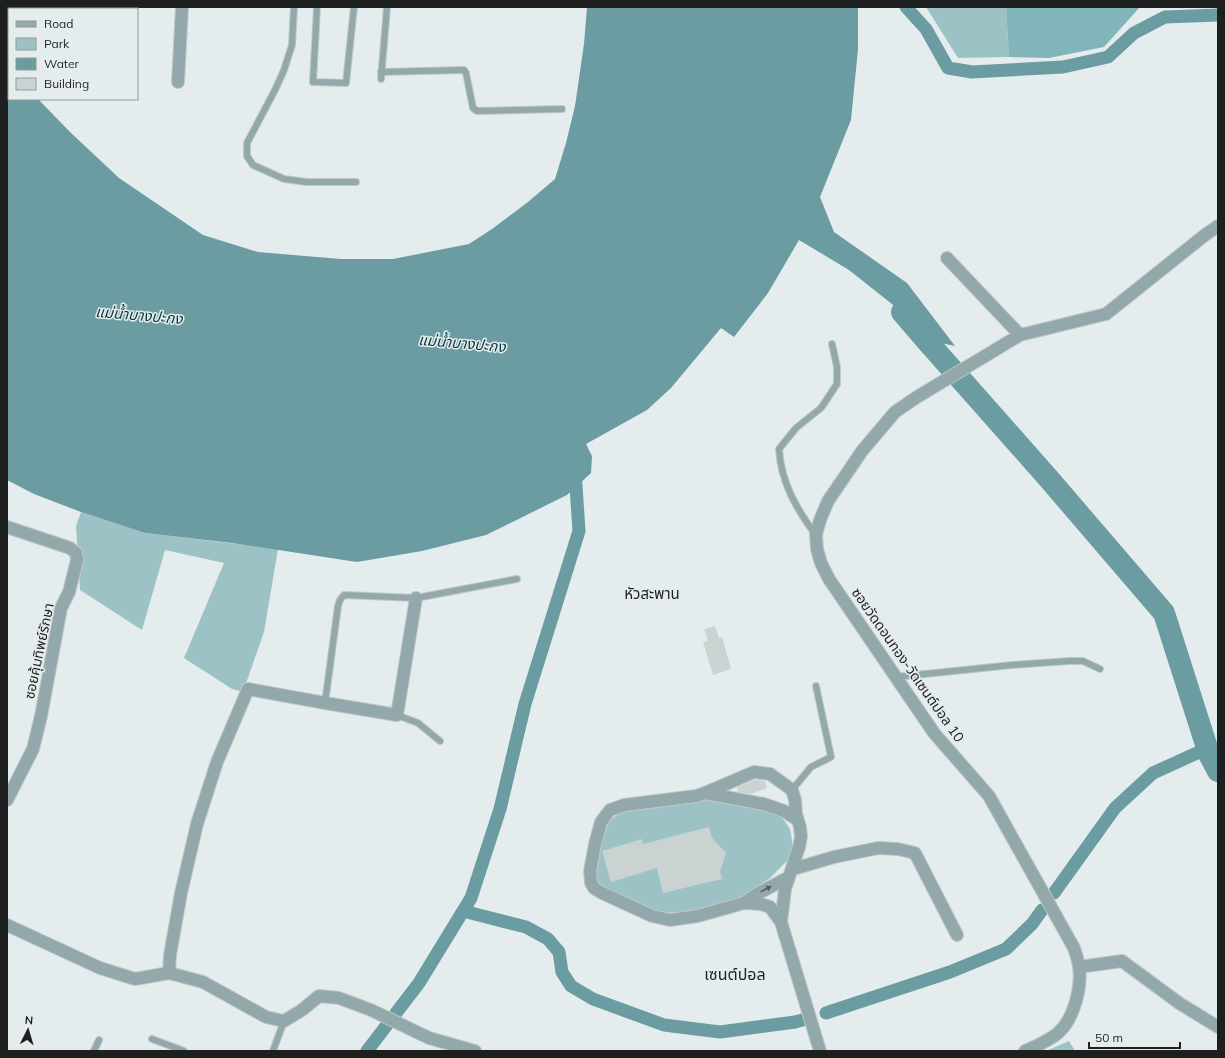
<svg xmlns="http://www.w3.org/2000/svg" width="1225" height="1058" font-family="Mulish,'Noto Sans Thai',sans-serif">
	<rect width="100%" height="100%" fill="#e5eced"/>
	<path fill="#9dc2c5" d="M 926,7 L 1006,7 L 1009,57 L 958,58 Z
		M 81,512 L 145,533 L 278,549 L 264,632 L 243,692 L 232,689 L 184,658 L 224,563 L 165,550 L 142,630 L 80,590 L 76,526 Z
		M 697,799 L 759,807 L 781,816 L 790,829 L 793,846 L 789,859 L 769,879 L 739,898 L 698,912 L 655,913 L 604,890 L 597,883 L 595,866 L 600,842 L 610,820 L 624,810 Z
		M 1069,1041 L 1075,1051 L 1046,1051 Z"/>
	<path fill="#82b5ba" d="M 1006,7 L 1140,7 L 1104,47 L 1049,58 L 1009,57 Z"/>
	<path fill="#6a9ca1" d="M 587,7 L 858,7 L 858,49 L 851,120 L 820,197 L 834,232 L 907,283 L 955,346 L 926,340 L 902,312 L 849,270 L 799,240 L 768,293 L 734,337 L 721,328 L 671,388 L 647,410 L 586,444 L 592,456 L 591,473 L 567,495 L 486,535 L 422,551 L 357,562 L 232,543 L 145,533 L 81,512 L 34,494 L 7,480 L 7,67 L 9,69 L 9,99 L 38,99 L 70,132 L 119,178 L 203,235 L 258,252 L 341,259 L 393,259 L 469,244 L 492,229 L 528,202 L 555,179 L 566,143 L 575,106 L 584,44 Z"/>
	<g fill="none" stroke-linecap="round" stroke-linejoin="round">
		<path stroke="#6a9ca1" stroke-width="13" d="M 906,7 L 926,29 L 948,68 L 972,72 L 1063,67 L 1108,57 L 1134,33 L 1165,17 L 1218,15
			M 1054,893 L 1115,808 L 1153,773 L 1208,748
			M 463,911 L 526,927 L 548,939 L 559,952 L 562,972 L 571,986 L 593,999 L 664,1025 L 720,1032 L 795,1022 L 806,1019
			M 826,1013 L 950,972 L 1006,949 L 1032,924 L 1042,910
			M 367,1051 L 419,983 L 471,898 L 500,809 L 525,704 L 579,531 L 575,471"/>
		<path stroke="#6a9ca1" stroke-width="22" d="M 902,312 L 926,340 L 1049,479 L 1164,613 L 1209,754 L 1218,771"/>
	</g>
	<path fill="#cbd2d2" d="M 715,626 L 719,638 L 722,637 L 731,669 L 713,675 L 703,642 L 708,641 L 704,629 Z
		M 755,780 L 765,781 L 767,788 L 751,794 L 738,792 L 737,787 Z
		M 709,827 L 712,838 L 726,853 L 720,872 L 722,879 L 663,893 L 657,868 L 611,882 L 602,851 L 642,839 L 643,844 Z"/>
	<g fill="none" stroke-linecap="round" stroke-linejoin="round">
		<defs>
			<path id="service" d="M 294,7 L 292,45 L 284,70 L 275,90 L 247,143 L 247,156 L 253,165 L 284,179 L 307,182 L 356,182
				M 317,7 L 313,82 L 346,83 L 354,7
				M 381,72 L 464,70 L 466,73 L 473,108 L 477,111 L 562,109
				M 381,79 L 387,7
				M 815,534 C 796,508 781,482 779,449 L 796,428 L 821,408 L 837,384 L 837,367 L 832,344
				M 896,677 L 1012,665 L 1069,661 L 1083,661 L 1100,669
				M 325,703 L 338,606 L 340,600 L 344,595 L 416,598 L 517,579
				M 397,715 L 418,723 L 440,741
				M 792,790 L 811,767 L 831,757 L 816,686
				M 152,1039 L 184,1051
				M 94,1051 L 99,1040
				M 273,1051 L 284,1021"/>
			<path id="minor" d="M 178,82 L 182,7
				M 947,258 L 1020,335
				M 7,527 L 70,548 L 76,553 L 77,560 L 69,592 L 61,608 L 41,716 L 33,749 L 7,800
				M 705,793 L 754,772 L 770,774 L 792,790 L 795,800 L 796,814 L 800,827 L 801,837 L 799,847 L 785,889 L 781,922
				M 793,869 L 834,857 L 878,848 L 898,849 L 915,853 L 957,935
				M 789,877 L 757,894 L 744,903 L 698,916 L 670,920 L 652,916 L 602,893 L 594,888 L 591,883 L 590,871 L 595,844 L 601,822 L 610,810 L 624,805 L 696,796 L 705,793 L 764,804 L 784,811 L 798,820
				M 744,903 L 761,904 L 770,907 L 781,922
				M 7,925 L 100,968 L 135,979 L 169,973 L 203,982 L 266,1017 L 284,1021 L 302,1010 L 319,996 L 339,998 L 371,1010 L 429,1038 L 475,1051
				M 1079,967 L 1122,961 L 1179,1003 L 1218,1027
				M 169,973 L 170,955 L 181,893 L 197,824 L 217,762 L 248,689 L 325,703 L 397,715 L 416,598
				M 1025,1051 C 1036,1046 1049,1041 1058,1033 C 1074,1019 1082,987 1079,966 C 1078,960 1076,954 1074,948 L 989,796 L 934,733 L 829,579 L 821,563 L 817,549 L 816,535 L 820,520 L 828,501 L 862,451 L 895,412 L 917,397 L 1020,335 L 1106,314 L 1205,235 L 1218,226"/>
			<path id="tertiary" d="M 781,922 L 820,1051"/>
		</defs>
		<use href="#service" stroke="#c1c7c8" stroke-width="8"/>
		<use href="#minor" stroke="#c1c7c8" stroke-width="14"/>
		<use href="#tertiary" stroke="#c1c7c8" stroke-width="14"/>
		<use href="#service" stroke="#92a8aa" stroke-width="6"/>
		<use href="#minor" stroke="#92a8aa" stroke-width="12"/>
		<use href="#tertiary" stroke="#92a8aa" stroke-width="12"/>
	</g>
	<defs><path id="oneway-solid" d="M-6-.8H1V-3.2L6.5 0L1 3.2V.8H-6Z"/></defs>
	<use fill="#525d5e" href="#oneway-solid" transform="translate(766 889) rotate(-28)"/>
	<g text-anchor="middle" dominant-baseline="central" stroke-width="3" stroke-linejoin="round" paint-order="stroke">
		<g font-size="14" fill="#1e2020" stroke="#e5eced">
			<text transform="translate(39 651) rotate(-78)">ซอยคุ้มทิพย์รักษา</text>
			<text transform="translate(908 665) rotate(55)">ซอยวัดดอนทอง-วัดเซนต์ปอล 10</text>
		</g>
		<g font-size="15" font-style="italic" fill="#06393d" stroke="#e5eced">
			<text transform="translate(139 315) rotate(5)">แม่น้ำบางปะกง</text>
			<text transform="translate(462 343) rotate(5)">แม่น้ำบางปะกง</text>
		</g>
		<g font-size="15" fill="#1e2020" stroke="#e5eced">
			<text x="652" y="593">หัวสะพาน</text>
		</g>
		<g font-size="16" fill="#1e2020" stroke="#e5eced">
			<text x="735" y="974">เซนต์ปอล</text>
		</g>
	</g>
	<rect width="1225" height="1058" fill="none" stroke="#1e2020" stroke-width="16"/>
	<rect x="8" y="8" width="130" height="92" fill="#e5eced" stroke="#959a9b"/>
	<rect x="16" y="21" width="20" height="6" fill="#92a8aa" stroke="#959a9b"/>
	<text x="44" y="28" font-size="12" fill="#1e2020">Road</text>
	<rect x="16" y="38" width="20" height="12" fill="#9dc2c5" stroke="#959a9b"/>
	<text x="44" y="48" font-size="12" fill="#1e2020">Park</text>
	<rect x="16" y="58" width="20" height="12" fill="#6a9ca1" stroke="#959a9b"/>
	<text x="44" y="68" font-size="12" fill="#1e2020">Water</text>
	<rect x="16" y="78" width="20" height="12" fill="#cbd2d2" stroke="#959a9b"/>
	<text x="44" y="88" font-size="12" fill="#1e2020">Building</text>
	<g transform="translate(28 1030) rotate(5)" stroke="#e5eced" stroke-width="3" paint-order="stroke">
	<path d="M0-3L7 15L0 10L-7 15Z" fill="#1e2020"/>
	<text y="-6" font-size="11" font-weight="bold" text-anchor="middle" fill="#1e2020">N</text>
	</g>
	<path d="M1089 1042v6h91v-6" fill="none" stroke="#1e2020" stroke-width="2"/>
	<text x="1095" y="1042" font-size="12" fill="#1e2020" stroke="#e5eced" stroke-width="3" paint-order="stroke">50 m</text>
</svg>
